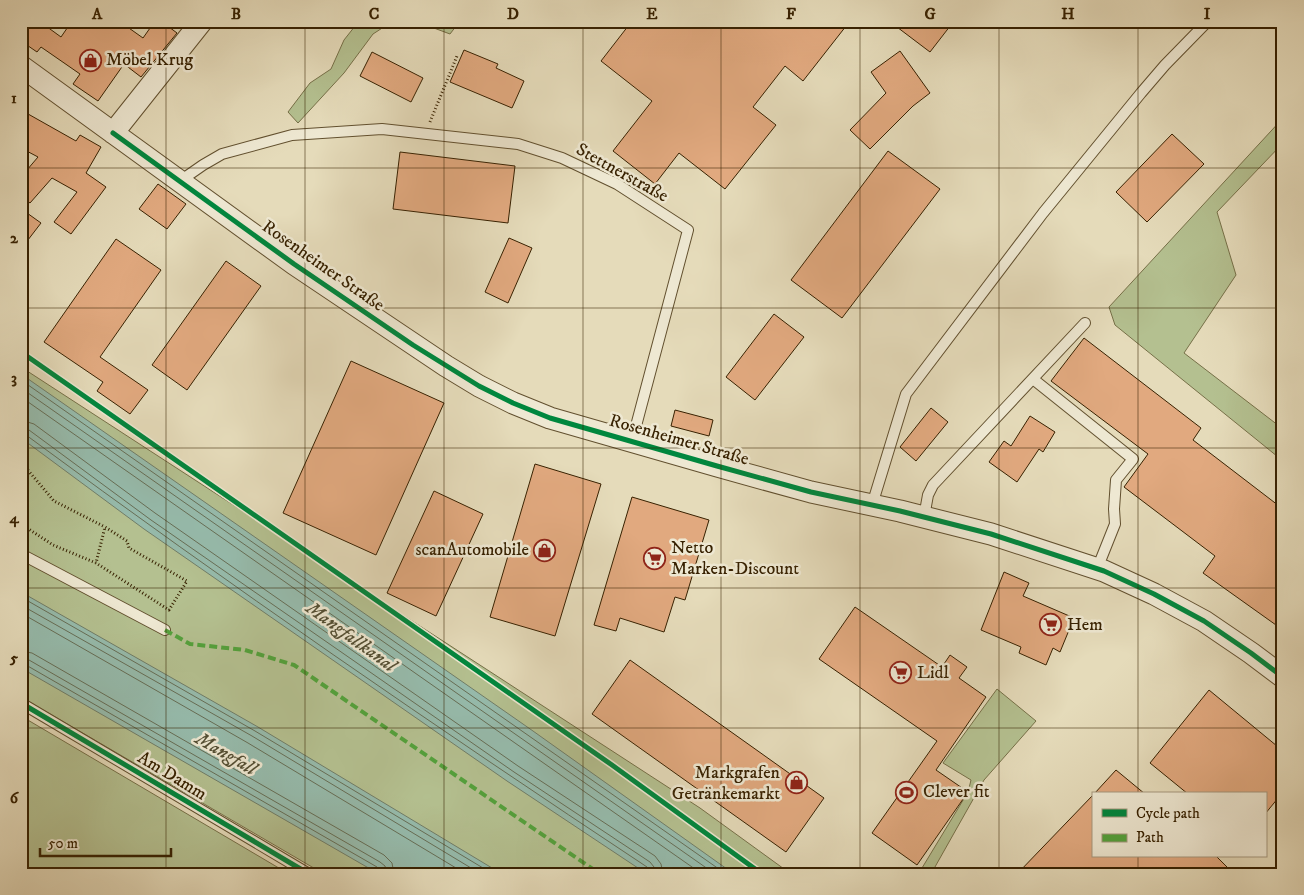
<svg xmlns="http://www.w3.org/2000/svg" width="1304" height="895" font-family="'IM FELL DW Pica',serif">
	<rect width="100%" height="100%" fill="#e5dbba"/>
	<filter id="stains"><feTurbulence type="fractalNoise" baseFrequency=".004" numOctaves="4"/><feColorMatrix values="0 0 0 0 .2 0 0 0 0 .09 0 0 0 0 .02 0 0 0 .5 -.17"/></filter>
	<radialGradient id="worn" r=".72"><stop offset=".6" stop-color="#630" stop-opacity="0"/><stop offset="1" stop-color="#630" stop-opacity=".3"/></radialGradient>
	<path fill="#b4c090" stroke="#767048" d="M 359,21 L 393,21 L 373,34 L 344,73 L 298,123 L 288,112 L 310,83 L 331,69 L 344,40 Z
		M 415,21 L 460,21 L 450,34 Z
		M 1283,118 L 1283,143 L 1217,212 L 1236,275 L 1184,353 L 1283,429 L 1283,461 L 1115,325 L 1109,307 Z
		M 21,367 L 700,808 L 791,874 L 324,874 L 21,697 Z
		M 997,689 L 1036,721 L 984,780 L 931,874 L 900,874 L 922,868 L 968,792 L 971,780 L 943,763 Z
		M 21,716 L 289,874 L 21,874 Z"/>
	<path fill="#96bbac" stroke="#707d68" d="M 21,374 L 533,731 L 734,874 L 647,874 L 507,781 L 144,529 L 21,438 Z
		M 21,592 L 258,727 L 502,874 L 379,874 L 21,668 Z"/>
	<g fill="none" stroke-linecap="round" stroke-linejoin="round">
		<path stroke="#666e56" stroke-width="1" d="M 21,380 L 726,874
			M 21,388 L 715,874
			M 21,397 L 702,874
			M 21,420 L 34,424 L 155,513 L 518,766 L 655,856 L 661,864 L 663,874
			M 21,428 L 29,430 L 151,520 L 514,772 L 650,862 L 654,867 L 655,874
			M 21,434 L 26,435 C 229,585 437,728 647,867 L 649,874
			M 21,597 L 255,731 L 493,874
			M 21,605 L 252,736 L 481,874
			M 21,613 L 248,743 L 466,874
			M 21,651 L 32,653 L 384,855 L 392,863 L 394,874
			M 21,658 L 29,660 L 380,862 L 385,866 L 387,874
			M 21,664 L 26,665 L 377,867 L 380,874"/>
	</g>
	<path fill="#e1a97f" stroke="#372101" d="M 21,21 L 39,21 L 61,37 L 72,21 L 119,21 L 143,38 L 155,21 L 161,21 L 177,33 L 141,77 L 124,64 L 98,101 L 73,84 L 80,74 L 41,47 L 37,52 L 21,41 Z
		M 632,21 L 850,21 L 803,81 L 785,66 L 753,107 L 776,125 L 725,189 L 679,153 L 655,184 L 613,151 L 652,101 L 601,61 Z
		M 889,21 L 954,21 L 930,52 Z
		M 464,50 L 498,64 L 496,68 L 524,81 L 512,108 L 450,82 Z
		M 900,51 L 930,93 L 913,106 L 870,149 L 850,130 L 886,93 L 871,72 Z
		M 372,52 L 423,78 L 411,102 L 360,76 Z
		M 21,110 L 76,141 L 80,135 L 101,147 L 86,173 L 106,187 L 71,234 L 54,222 L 77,192 L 52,178 L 30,203 L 21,196 L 21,177 L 38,157 L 21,148 Z
		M 1172,134 L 1204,164 L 1147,222 L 1116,192 Z
		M 888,151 L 940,189 L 842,318 L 791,280 Z
		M 400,152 L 515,166 L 508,223 L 393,209 Z
		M 158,184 L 186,204 L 167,229 L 139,209 Z
		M 27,213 L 41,223 L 21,249 L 21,221 Z
		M 509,238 L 532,248 L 508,303 L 485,292 Z
		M 116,239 L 161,270 L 100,357 L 148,390 L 130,414 L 97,391 L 103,382 L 44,342 Z
		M 226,261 L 261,286 L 187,390 L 152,365 Z
		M 774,314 L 804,337 L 755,400 L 726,377 Z
		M 1084,338 L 1201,428 L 1193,440 L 1283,509 L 1283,630 L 1203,573 L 1215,556 L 1124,487 L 1148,454 L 1051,381 Z
		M 351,361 L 444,403 L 376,555 L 283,513 Z
		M 931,408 L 948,422 L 916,461 L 900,447 Z
		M 675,410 L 713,420 L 709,436 L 671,426 Z
		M 1030,416 L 1055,432 L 1043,452 L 1039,449 L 1017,482 L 989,462 L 1004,441 L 1011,446 Z
		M 535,464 L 601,484 L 555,636 L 490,617 Z
		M 434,491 L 483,514 L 436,616 L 387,593 Z
		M 632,497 L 709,520 L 685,600 L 675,597 L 664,632 L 620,618 L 616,631 L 594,625 Z
		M 1004,572 L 1029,583 L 1023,596 L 1074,618 L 1060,652 L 1053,648 L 1046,665 L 1019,653 L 1021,647 L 981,630 Z
		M 855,607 L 942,667 L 950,655 L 967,667 L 959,678 L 986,697 L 936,770 L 968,792 L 917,865 L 872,833 L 937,741 L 819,659 Z
		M 630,660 L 824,798 L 786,852 L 592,714 Z
		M 1209,690 L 1283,751 L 1283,792 L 1265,814 L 1265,794 L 1188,794 L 1150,763 Z
		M 1116,770 L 1145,794 L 1094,794 Z
		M 1093,795 L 1093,856 L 1216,856 L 1234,874 L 1017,874 Z"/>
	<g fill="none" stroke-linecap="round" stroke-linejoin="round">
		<defs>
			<path id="service" d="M 180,181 L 203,165 L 222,154 L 292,135 L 382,129 L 518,144 L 562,158 L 617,184 L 688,230 L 632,441
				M 1033,379 L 1133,459 L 1116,480 L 1114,509 L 1115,524 L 1097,569
				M 872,505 L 906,394 L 1043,213 L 1141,93 L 1165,65 L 1208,21
				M 924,517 L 928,495 L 933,485 L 1085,323
				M 21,554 L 165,630
				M 21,703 L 309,874"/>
			<path id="minor" d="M 21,66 L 294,264 L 446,366 L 479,386 L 513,403 L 550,418 L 717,466 L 811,492 L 900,511 L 991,534 L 1104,571 L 1154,594 L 1204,621 L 1251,653 L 1283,677
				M 113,133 L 202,21"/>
		</defs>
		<use href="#service" stroke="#62502f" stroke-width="12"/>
		<use href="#minor" stroke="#62502f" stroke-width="23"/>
		<path stroke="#372101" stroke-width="3" stroke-dasharray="1 2.5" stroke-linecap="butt" d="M 430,122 L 457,56
			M 21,462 L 54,501 L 105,527
			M 21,524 L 53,545 L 96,563 L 169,610 L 187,581 L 129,548 L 127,541 L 105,527 L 96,563"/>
		<use href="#service" stroke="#eee8d2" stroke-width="10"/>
		<use href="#minor" stroke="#eee8d2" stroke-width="21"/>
		<path stroke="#53a23c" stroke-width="4" stroke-dasharray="8 4" stroke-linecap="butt" d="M 165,630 L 190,644 L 245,650 L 294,665 L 600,874"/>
		<defs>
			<path id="cycleway" d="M 113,133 L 294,264 L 413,345 L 479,386 L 513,403 L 550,418 L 717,466 L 811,492 L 900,511 L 991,534 L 1104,571 L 1154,594 L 1204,621 L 1251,653 L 1283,677
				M 21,352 L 612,765 L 762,874
				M 21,703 L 309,874"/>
		</defs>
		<use href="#cycleway" stroke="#eee8d2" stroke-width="8"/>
		<use href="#cycleway" stroke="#00873e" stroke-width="5"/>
	</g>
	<path fill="none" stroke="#372101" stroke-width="1" stroke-opacity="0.55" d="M 166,21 L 166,874M 305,21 L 305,874M 444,21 L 444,874M 583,21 L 583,874M 721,21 L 721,874M 860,21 L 860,874M 999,21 L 999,874M 1138,21 L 1138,794M 21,168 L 1283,168M 21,308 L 1283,308M 21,448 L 1283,448M 21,588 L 1283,588M 21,728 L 1283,728M 1138,856 L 1138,874"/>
	<defs>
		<symbol id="shop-ring" viewBox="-11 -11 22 22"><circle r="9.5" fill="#eee8d2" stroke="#8f2418" stroke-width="1.5"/><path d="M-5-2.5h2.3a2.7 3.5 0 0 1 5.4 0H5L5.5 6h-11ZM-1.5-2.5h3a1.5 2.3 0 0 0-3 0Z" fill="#8f2418"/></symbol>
		<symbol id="supermarket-ring" viewBox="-11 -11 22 22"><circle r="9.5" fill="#eee8d2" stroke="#8f2418" stroke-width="1.5"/><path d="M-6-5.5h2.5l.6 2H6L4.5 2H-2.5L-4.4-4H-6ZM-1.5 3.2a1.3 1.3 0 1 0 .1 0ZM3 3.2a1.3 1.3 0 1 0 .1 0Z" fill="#8f2418"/></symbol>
		<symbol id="stadium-ring" viewBox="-11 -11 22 22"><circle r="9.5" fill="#eee8d2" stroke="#8f2418" stroke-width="1.5"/><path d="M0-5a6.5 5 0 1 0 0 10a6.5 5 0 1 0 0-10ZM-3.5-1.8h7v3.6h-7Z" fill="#8f2418"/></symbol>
	</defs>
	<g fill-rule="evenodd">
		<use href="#shop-ring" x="78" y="48" width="25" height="25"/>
		<use href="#shop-ring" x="532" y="538" width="25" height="25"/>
		<use href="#supermarket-ring" x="642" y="546" width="25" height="25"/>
		<use href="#supermarket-ring" x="1038" y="612" width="25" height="25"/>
		<use href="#supermarket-ring" x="888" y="660" width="25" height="25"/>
		<use href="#shop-ring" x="784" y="770" width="25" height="25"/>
		<use href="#stadium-ring" x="894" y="780" width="25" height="25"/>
	</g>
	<g text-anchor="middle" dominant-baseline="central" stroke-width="5" stroke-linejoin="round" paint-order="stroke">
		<g font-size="18" fill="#372101" stroke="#eee8d2" text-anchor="start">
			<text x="106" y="60">Möbel Krug</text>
			<text x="671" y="548">Netto<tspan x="671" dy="21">Marken-Discount</tspan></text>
			<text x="529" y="550" text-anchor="end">scanAutomobile</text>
			<text x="1067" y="625">Hem</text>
			<text x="917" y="673">Lidl</text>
			<text x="780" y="773" text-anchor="end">Markgrafen<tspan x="780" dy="21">Getränkemarkt</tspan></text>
			<text x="923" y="792">Clever fit</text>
		</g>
		<g font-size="18" fill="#372101" stroke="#eee8d2">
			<text transform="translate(622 173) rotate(29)">Stettnerstraße</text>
			<text transform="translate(323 266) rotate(35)">Rosenheimer Straße</text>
			<text transform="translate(679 440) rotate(16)">Rosenheimer Straße</text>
			<text transform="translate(172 776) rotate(31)">Am Damm</text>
		</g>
		<g font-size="19" font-style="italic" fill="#544f34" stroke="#eee8d2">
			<text transform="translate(351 637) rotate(36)">Mangfallkanal</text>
			<text transform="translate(226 754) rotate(30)">Mangfall</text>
		</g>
	</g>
	<rect width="1304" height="895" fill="none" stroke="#e5dbba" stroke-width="55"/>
	<rect x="1092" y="792" width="175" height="65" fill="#eee8d2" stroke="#a5987e"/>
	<rect x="1102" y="809" width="25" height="8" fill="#00873e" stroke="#a5987e"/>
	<text x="1136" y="818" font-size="15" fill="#372101">Cycle path</text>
	<rect x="1102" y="834" width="25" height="8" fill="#53a23c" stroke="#a5987e"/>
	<text x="1136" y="842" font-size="15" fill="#372101">Path</text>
	<path d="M40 848v8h131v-8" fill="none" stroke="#372101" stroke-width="2.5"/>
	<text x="48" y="848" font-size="15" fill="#372101" stroke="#eee8d2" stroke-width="4" paint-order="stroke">50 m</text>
	<rect x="28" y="28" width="1248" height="840" fill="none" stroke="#372101" stroke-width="2"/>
	<g font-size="16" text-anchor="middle" font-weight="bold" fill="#372101">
		<text x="97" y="19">A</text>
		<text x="236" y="19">B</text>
		<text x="374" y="19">C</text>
		<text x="513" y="19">D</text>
		<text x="652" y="19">E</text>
		<text x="791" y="19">F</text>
		<text x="930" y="19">G</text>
		<text x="1068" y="19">H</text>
		<text x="1207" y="19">I</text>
		<text x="14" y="103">1</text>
		<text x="14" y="243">2</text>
		<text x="14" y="383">3</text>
		<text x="14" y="523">4</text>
		<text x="14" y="663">5</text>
		<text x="14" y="803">6</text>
	</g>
	<rect width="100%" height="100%" filter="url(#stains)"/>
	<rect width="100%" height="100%" fill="url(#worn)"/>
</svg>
